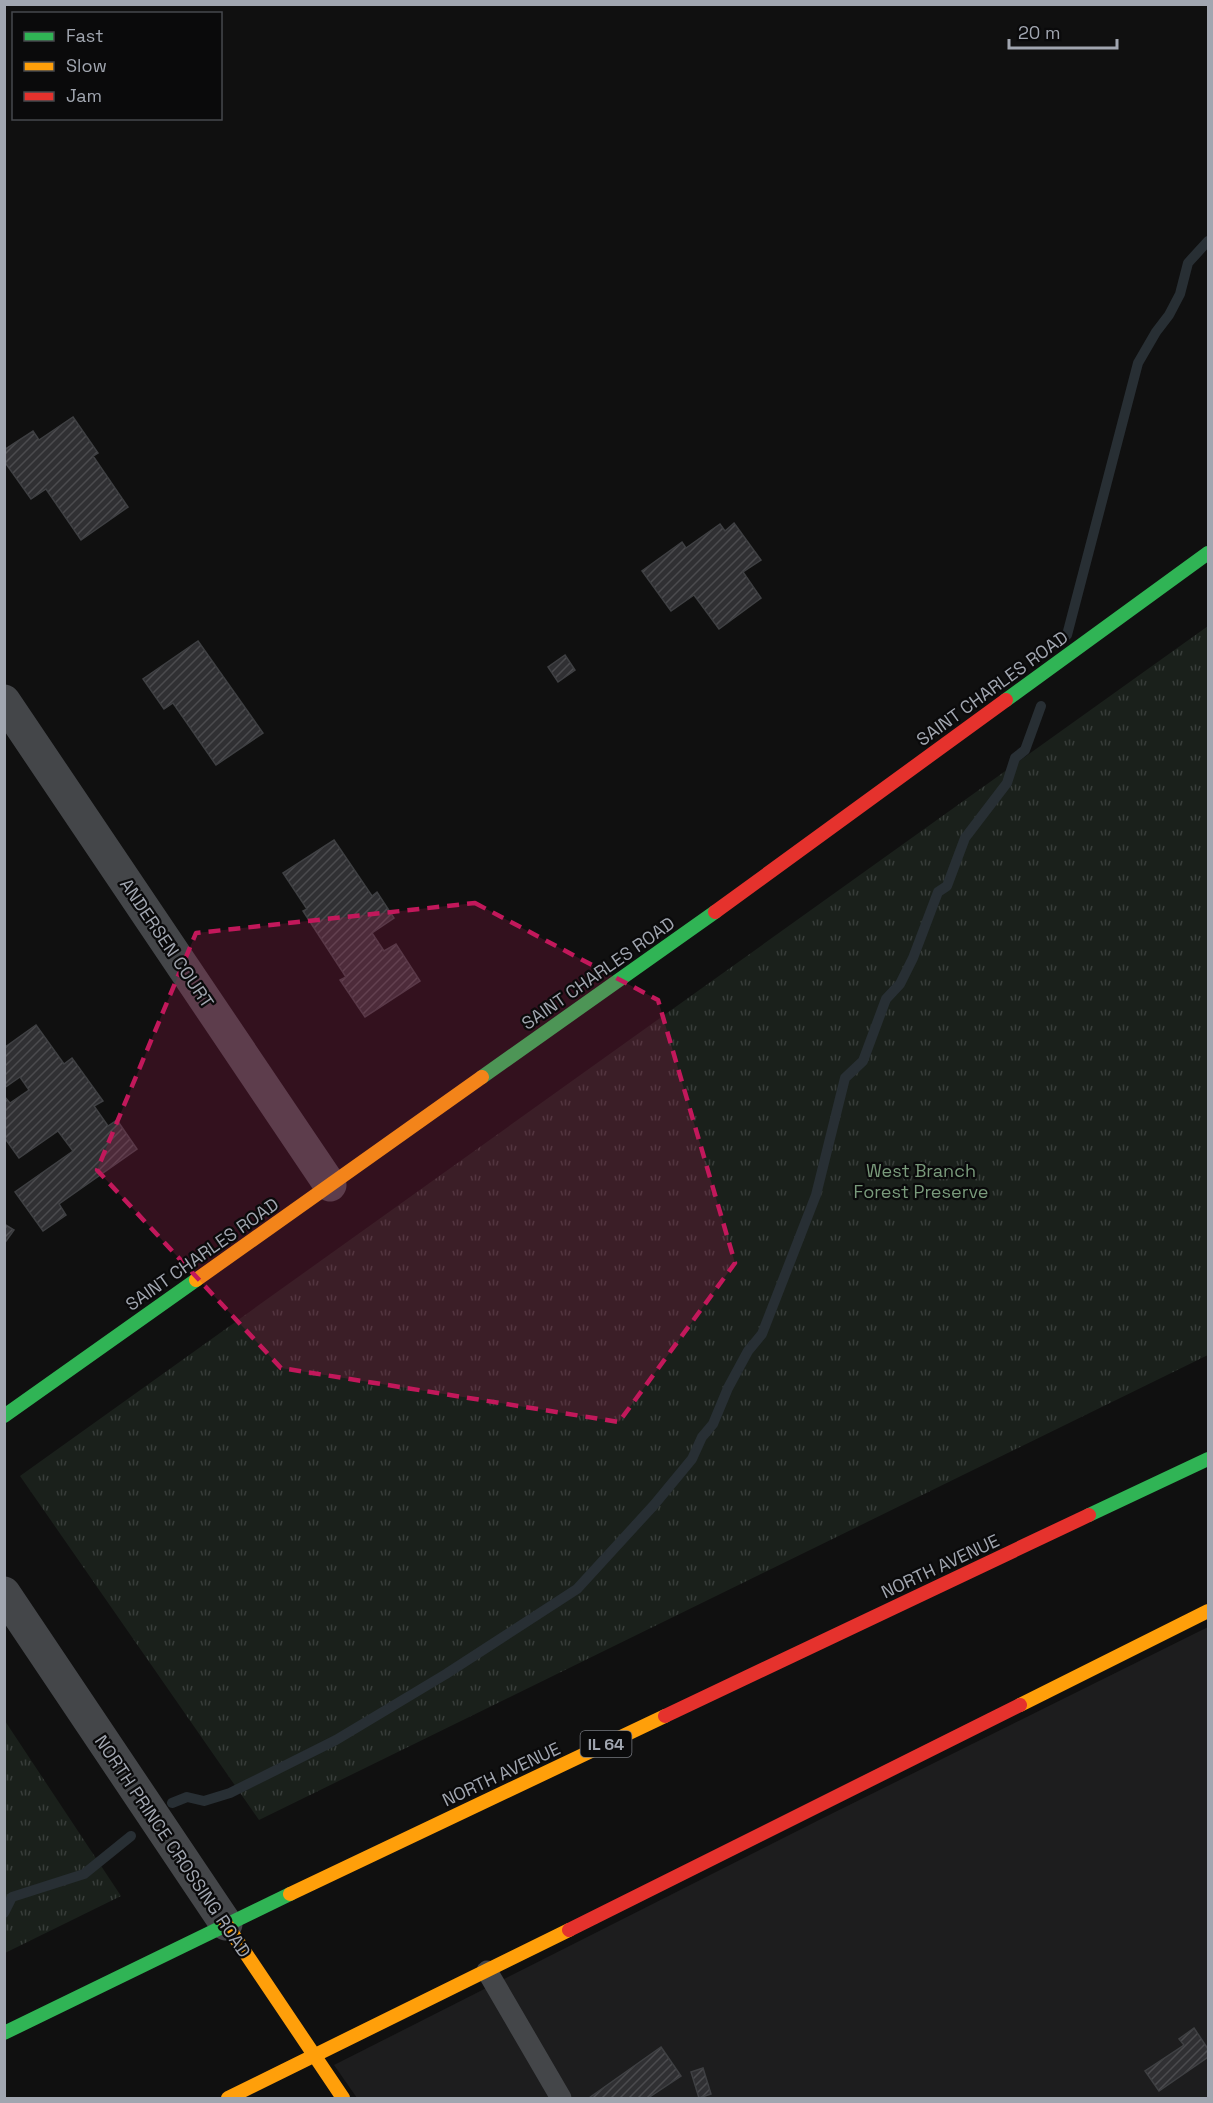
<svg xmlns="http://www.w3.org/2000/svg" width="1213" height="2103" font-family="'Space Grotesk',sans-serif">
	<defs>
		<pattern id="grass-tufts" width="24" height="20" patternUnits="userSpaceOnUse" patternTransform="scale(1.5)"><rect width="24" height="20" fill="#1a201b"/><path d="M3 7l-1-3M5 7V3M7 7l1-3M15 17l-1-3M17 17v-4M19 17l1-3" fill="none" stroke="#383d3a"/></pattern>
		<pattern id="building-hatch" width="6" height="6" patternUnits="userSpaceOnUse" patternTransform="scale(1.5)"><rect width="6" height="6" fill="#303033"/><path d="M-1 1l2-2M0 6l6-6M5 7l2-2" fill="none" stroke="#4b4b4e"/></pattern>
	</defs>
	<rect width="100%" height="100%" fill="#101010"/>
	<path fill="#1d1d1e" d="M 1208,1627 L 1208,2098 L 357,2098 L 334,2065 L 819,1820 Z"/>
	<path fill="url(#grass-tufts)" d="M 1208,626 L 1208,1355 L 259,1820 L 20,1476 Z
		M 5,1721 L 121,1896 L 5,1953 L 4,1953 Z"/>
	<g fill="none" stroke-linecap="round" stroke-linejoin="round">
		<path stroke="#282f34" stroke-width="10" d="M 1067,635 L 1138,363 L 1156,332 L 1169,315 L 1180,294 L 1188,263 L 1208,241
			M 172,1803 L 187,1797 L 204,1801 L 230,1793 L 336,1740 L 446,1674 L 577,1589 L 654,1505 L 692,1459 L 702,1437 L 713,1424 L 728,1388 L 748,1351 L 762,1334 L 816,1195 L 845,1078 L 863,1061 L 886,999 L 900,984 L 913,958 L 938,892 L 947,886 L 965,838 L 1007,783 L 1015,758 L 1025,750 L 1041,706
			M 4,1913 L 12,1897 L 84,1874 L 131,1836"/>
	</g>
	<path fill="url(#building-hatch)" stroke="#3f4043" stroke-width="1.5" d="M 73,417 L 98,453 L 93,456 L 128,507 L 81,540 L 46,489 L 31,499 L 4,461 L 4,450 L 33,431 L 39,440 Z
		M 734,523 L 761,560 L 743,572 L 761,598 L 719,629 L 694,595 L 671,611 L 642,571 L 682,542 L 686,548 L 720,524 L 725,531 Z
		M 198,641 L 263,733 L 216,765 L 173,703 L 164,709 L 143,679 Z
		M 565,655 L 575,670 L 558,682 L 548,667 Z
		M 334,840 L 372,896 L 377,892 L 394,918 L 372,933 L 384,951 L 396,944 L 420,981 L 365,1017 L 340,980 L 346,977 L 303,911 L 307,909 L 283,873 Z
		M 36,1025 L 64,1064 L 72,1058 L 103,1101 L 94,1106 L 108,1126 L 117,1120 L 137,1149 L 59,1204 L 66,1215 L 43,1231 L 15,1192 L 73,1151 L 58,1131 L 19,1158 L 4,1137 L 4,1096 L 10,1103 L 29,1090 L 20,1077 L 4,1088 L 4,1048 Z
		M 4,1224 L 14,1230 L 4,1244 Z
		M 1194,2028 L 1208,2049 L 1208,2057 L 1159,2091 L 1145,2071 L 1184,2045 L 1179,2039 Z
		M 661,2047 L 681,2076 L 648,2098 L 589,2098 Z
		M 703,2068 L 711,2094 L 699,2098 L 691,2072 Z"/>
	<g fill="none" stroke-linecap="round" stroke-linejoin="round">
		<path stroke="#444649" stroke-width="21" d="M 487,1971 L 561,2098"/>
		<path stroke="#444649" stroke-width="33" d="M 4,701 L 330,1185
			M 4,1593 L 226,1924"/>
		<path stroke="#30b455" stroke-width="14" d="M 1006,700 L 1208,553
			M 482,1077 L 715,912
			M 4,1416 L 196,1280
			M 1089,1515 L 1208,1459
			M 4,2033 L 290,1894"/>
		<path stroke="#ff9f0a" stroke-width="14" d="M 196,1280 L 482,1077
			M 1020,1705 L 1208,1611
			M 290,1894 L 665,1716
			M 226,1924 L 343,2098
			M 228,2098 L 569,1930"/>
		<path stroke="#e5322d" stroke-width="14" d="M 715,912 L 1006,700
			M 665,1716 L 1089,1515
			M 569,1930 L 1020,1705"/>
	</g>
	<path fill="#c2185b" fill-opacity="0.2" stroke="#c2185b" stroke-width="4.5" stroke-dasharray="12 8" stroke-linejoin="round" d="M 475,903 L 658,1000 L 735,1263 L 619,1422 L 281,1368 L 97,1170 L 196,933 Z"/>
	<g text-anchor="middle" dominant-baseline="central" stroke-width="4.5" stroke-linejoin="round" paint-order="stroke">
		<rect fill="#0a0a0b" stroke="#74777e" stroke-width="1.5" x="580.5" y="1731" width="51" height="26" rx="4.5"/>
		<g font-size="16" font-weight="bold" fill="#a1a6b0">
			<text x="606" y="1744">IL 64</text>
		</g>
		<g font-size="18" fill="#a1a6b0" stroke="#0a0a0b">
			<text transform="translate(992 688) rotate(-36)">SAINT CHARLES ROAD</text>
			<text transform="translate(167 943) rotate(56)">ANDERSEN COURT</text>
			<text transform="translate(598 973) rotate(-35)">SAINT CHARLES ROAD</text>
			<text transform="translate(202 1254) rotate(-35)">SAINT CHARLES ROAD</text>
			<text transform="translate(940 1566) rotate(-25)">NORTH AVENUE</text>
			<text transform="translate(501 1774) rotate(-25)">NORTH AVENUE</text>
			<text transform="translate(173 1846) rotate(56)">NORTH PRINCE CROSSING ROAD</text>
		</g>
		<g font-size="18" fill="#799a7b" stroke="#0a0a0b">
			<text x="921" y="1170">West Branch<tspan x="921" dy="21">Forest Preserve</tspan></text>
		</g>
	</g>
	<rect width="1213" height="2103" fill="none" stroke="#a1a6b0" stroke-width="12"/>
	<rect x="12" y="12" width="210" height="108" fill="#0a0a0b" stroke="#46484d" stroke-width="1.5"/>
	<rect x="24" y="32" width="30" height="9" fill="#30b455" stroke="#46484d" stroke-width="1.5"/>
	<text x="66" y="42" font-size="18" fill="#a1a6b0">Fast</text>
	<rect x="24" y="62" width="30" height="9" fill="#ff9f0a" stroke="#46484d" stroke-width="1.5"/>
	<text x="66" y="72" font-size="18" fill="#a1a6b0">Slow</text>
	<rect x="24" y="92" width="30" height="9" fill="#e5322d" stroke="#46484d" stroke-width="1.5"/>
	<text x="66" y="102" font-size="18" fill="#a1a6b0">Jam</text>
	<path d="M1009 39v9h108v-9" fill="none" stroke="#a1a6b0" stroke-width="3"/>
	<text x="1018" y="39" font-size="18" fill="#a1a6b0" stroke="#0a0a0b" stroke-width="4.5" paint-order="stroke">20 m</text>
</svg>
